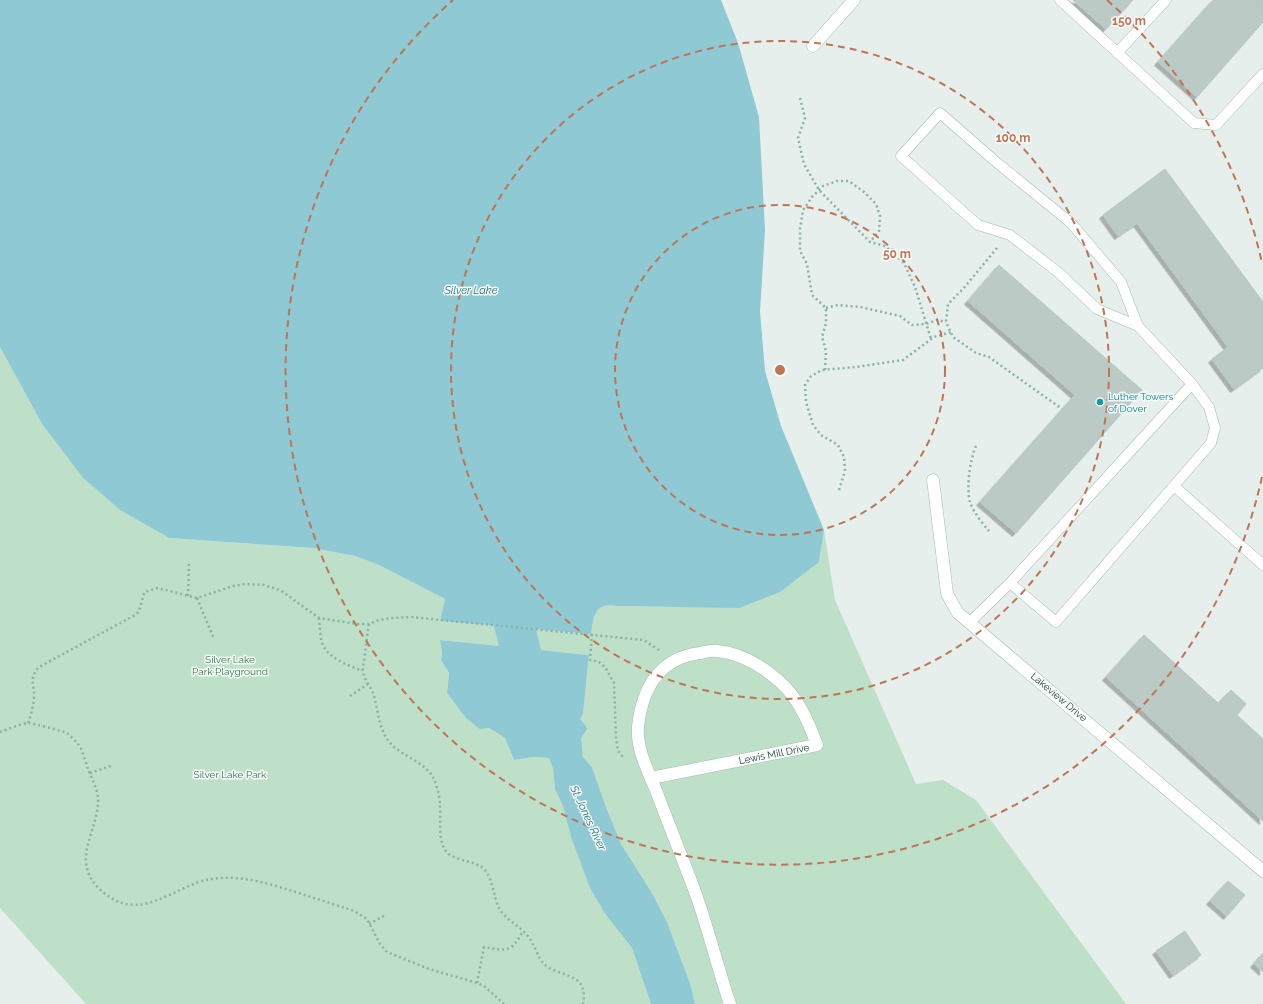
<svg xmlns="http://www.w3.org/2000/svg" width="1263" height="1004" font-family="Raleway,sans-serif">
	<defs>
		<filter id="shadow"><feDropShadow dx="-3.5" dy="3.5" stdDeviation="0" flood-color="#0004"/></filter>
	</defs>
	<rect width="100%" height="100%" fill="#e6efeb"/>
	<path fill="#bfe0c8" d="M 0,347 L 42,424 L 83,478 L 120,510 L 169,538 L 313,548 L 355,556 L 379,565 L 445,599 L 440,621 L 591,634 C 595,616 593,602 617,606 L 674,607 L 819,562 L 824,530 L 835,600 L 916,784 L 943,780 L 976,800 L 1126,1004 L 695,1004 L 691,986 L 667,922 L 652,893 L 621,844 L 606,807 L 592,767 L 583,757 L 581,738 L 586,726 L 580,719 L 583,714 L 589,655 L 440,640 L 442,653 L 441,660 L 449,673 L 447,693 L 489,728 L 505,738 L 514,760 L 533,757 L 549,758 L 553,769 L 555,789 L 563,806 L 571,837 L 606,915 L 632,948 L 651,1004 L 86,1004 L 0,908 Z"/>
	<path fill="#8ec9d4" d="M 0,0 L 721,0 L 738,43 L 759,117 L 765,230 L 760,312 L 765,371 L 781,426 L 824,530 L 819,562 L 780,592 L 739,608 L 617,606 C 594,602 594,616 591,634 L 440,621 L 445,599 L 379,565 L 355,556 L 313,548 L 169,538 L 120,510 L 83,478 L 42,424 L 0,347 Z
		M 440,640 L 589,655 L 583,714 L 580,719 L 586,726 L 587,729 L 581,738 L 583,757 L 592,767 L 606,807 L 621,844 L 652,893 L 667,922 L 691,986 L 695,1004 L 651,1004 L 632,948 L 606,915 L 590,888 L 571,837 L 563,806 L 555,789 L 553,769 L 549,758 L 533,757 L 514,760 L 505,738 L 489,728 L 480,729 L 466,718 L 447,693 L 449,673 L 441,660 L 442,653 Z"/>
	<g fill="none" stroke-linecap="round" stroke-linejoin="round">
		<path stroke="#8ec9d4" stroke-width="40" d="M 502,575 L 533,701"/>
	</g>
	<path fill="#bbcac4" stroke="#b8c9c2" filter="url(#shadow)" d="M 1073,0 L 1133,0 L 1106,29 Z
		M 1213,0 L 1263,0 L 1263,22 L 1197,97 L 1158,62 Z
		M 1165,169 L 1263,302 L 1263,368 L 1234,389 L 1212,359 L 1228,347 L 1137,223 L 1118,236 L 1103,215 Z
		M 999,265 L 1142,390 L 1016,533 L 980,502 L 1075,395 L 968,301 Z
		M 1144,635 L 1218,703 L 1231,690 L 1246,704 L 1237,715 L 1263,739 L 1263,821 L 1106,677 Z
		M 1228,881 L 1245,895 L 1227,916 L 1210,901 Z
		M 1185,931 L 1201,955 L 1173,975 L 1156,951 Z
		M 1263,953 L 1263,972 L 1254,964 Z"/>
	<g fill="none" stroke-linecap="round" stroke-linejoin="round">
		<defs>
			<path id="service" d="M 1060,0 L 1194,123 L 1216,125 L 1263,74
				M 1117,53 L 1166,0
				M 1174,486 L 1263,565
				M 1010,583 L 1056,622 L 1211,443 L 1215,428 L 1209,407 L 1192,384 L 1138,326 L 1121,282 L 1071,223 L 995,161 L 940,113 L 901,156 L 978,225 L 1010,235 L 1059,273 L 1097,309 L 1138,326
				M 970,622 L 1010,583 L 1192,384"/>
			<path id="minor" d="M 813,46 L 854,0
				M 933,480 L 947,593 L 952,603 L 958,613 L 1263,871
				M 651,778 L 817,745 C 809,723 798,697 779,681 C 762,666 740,653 717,651 C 712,650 705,652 700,653 C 659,658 642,689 638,727 C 636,749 649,773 657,793 C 669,825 682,857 694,889 C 708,927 717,966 730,1004"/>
		</defs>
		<use href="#service" stroke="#a8b8b2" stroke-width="11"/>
		<use href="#minor" stroke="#a8b8b2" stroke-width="13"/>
		<path stroke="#86b3a5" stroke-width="2.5" stroke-dasharray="2 3" stroke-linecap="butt" d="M 800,98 L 805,118 L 798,138 L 804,164 L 819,190 L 870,242 L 885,246 L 904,263 L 915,287 L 931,339
			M 997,248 L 963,289 L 948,304 L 946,322 L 953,337 L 976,353 L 989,357 L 1062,409
			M 826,308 L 838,305 L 860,307 L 900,316 L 912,325 L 926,324 L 937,320 L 946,322
			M 825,370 L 826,351 L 822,337 L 826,323 L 826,308 L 812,295 L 807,264 L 800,251 L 800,229 L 803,210 L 812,197 L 823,186 L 837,181 L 849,181 L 864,192 L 876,204 L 880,216 L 879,231 L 870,242
			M 976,446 C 970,459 966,489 970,502 C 974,513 982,523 989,531
			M 839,490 L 845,471 L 844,457 L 838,445 L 821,435 L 813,425 L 806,402 L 805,385 L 811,376 L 822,370 L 856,367 L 903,360 L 934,337 L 951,332
			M 188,596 L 189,564
			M 197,598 L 214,639
			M 319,618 C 320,626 320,636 322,643 C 328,659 349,665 362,671
			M 369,624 C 367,636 366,647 364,660 C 364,663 362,668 363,671 C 364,679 370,686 373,693 C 379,711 378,732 393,746 C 405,757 425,763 433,777 C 437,786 440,797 440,806 C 441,819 438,836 444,848 C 451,862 473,859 484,869 C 493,878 493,896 499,908 C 505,919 518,925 527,935 C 533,942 536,951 540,959 C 553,980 590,968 583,1004
			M 592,634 L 590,660 L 599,662 L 605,667 L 614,683 L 616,737 L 618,751 L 623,757
			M 350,696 L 368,684
			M 28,723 C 31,715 33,707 34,698 C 35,684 28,679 39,667 L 137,614 C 142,606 141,599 145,592 L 157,588 L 197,598 L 233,586 L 245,584 L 264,585 L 280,590 L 319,618 L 357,624 L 369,624 L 379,620 L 391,618 L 411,617 L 644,640 L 660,651
			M 0,732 C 7,730 22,723 29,723 C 34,724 63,731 67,733 C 70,736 75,740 78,744 C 83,750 85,761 88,769 C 91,777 97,788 98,797 C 100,832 66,862 104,893 C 142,924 174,885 211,879 C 242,874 273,885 302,894 C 319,900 337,905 354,911 L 367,919 L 380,944 L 387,952 L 429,969 L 477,983 L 484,986 L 504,1004
			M 90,773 L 111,766
			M 369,924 L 384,916
			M 477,983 L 484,947 C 507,951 511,953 523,931"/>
		<use href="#service" stroke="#fff" stroke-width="10"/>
		<use href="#minor" stroke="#fff" stroke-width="12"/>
	</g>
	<g fill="none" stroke="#c07456" stroke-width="2" stroke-dasharray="7 5">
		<circle cx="780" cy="370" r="165"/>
		<circle cx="780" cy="370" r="329"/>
		<path d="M1262 477A494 494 0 1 1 453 0M1107 0A494 494 0 0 1 1262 263"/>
	</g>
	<circle fill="#0f9aa8" stroke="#f7fbf9" stroke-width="1.5" cx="1100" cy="402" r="4"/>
	<g text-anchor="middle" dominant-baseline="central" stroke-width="3" stroke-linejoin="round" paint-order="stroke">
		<g font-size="10" fill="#0d838f" stroke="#f7fbf9" text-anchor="start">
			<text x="1108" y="396">Luther Towers<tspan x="1108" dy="12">of Dover</tspan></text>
		</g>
		<g font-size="10" fill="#2d7a4b" stroke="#f7fbf9">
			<text x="230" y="659">Silver Lake<tspan x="230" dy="12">Park Playground</tspan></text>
			<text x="230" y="774">Silver Lake Park</text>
		</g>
		<g font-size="10" fill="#24423a" stroke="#f7fbf9">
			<text transform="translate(1059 697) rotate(40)">Lakeview Drive</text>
			<text transform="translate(774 754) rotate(-11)">Lewis Mill Drive</text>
		</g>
		<g font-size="11" font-style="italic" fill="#1c6f80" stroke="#f7fbf9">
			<text x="471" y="290">Silver Lake</text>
			<text transform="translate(588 818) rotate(65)">St. Jones River</text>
		</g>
	</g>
	<circle cx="780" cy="370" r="6" fill="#c07456" stroke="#f7fbf9" stroke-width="2"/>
	<g font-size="12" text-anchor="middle" font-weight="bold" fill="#c07456" stroke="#f7fbf9" stroke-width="3" stroke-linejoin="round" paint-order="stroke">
		<text x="1129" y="25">150 m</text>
		<text x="1013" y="142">100 m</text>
		<text x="897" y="258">50 m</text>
	</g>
</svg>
